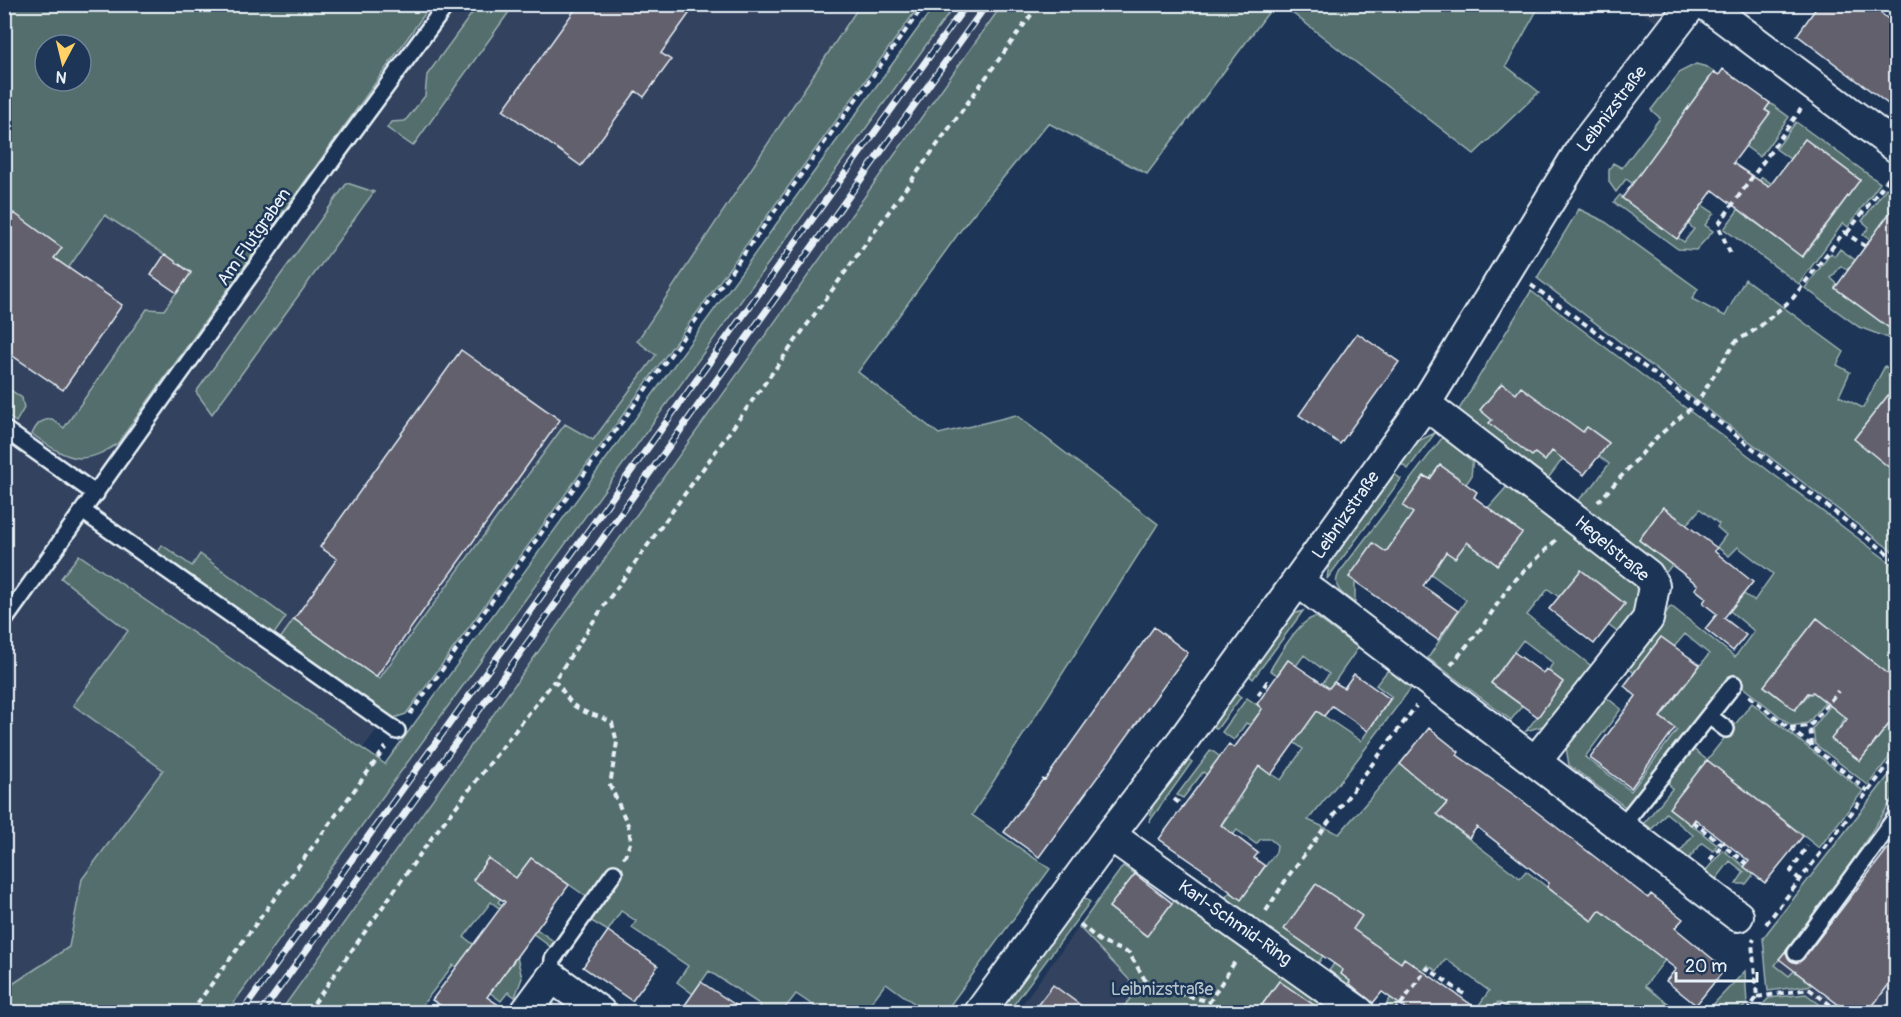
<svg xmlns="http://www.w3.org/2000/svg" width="1901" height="1017" font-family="Pangolin,sans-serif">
	<rect width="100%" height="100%" fill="#1d3557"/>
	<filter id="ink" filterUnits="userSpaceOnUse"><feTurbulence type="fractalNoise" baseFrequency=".0167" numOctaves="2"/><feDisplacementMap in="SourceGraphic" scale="12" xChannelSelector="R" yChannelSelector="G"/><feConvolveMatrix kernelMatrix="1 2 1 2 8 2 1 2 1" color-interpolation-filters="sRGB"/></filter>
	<g filter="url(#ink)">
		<path fill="#32425e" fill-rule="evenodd" d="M 4,5 L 914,5 L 549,501 L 363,748 L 78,556 L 61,578 L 128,631 L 73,705 L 163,770 L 82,879 L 69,947 L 6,990 ZM 45,45 L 81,45 L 81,81 L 45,81 Z
			M 955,5 L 1002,5 L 280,1012 L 227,1012 Z
			M 1631,5 L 1672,5 L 1657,23 Z
			M 1896,793 L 1896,1012 L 1830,1012 L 1774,965 L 1844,874 Z
			M 1079,927 L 1139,989 L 1121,1010 L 1124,1012 L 1016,1012 Z"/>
		<path fill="#526e6c" stroke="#9db0b2" stroke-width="1.5" fill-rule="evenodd" d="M 5,5 L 431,5 L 118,443 C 82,469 65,458 32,434 C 37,424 40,420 52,419 L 64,428 L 147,309 L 164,310 L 191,272 L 105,215 L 5,360 L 5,321 L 12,216 L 5,211 ZM 45,45 L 81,45 L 81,81 L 45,81 Z
			M 478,5 L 514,5 L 413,146 L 387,128 L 391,122 L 405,121 L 425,96 L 427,75 Z
			M 860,5 L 920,5 L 406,714 L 394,718 L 387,716 L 280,639 L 294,619 L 379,679 L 565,424 L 593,440 L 656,355 L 637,341 Z
			M 935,5 L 955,5 L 227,1012 L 5,1012 L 5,989 L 69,947 L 82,879 L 163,770 L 73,705 L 128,631 L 61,578 L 79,555 L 385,764 Z
			M 1002,5 L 1274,5 L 1147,174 L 1048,123 L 966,223 L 858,372 L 939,434 L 1016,415 L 1158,524 L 972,815 L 1050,869 L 945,1012 L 926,1012 L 886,983 L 864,1012 L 823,1012 L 796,994 L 782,1012 L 757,1012 L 761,1005 L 709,971 L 693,994 L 677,982 L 688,966 L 632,928 L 636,921 L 621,911 L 608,931 L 588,919 L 622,871 L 611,864 L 587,897 L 531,858 L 498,902 L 556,943 L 552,948 L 491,902 L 464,937 L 507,970 L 517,957 L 522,978 L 515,997 L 508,992 L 501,1001 L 453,965 L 417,1012 L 280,1012 Z
			M 1282,5 L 1540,5 L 1506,66 L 1539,92 L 1474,154 Z
			M 1696,64 L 1707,67 L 1714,72 L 1633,184 L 1626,179 L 1616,192 L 1609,182 L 1609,170 L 1613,163 L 1622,168 L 1660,118 L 1651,110 L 1680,72 Z
			M 1770,103 L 1789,117 L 1760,157 L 1745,146 L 1769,113 L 1765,110 Z
			M 1796,122 L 1880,183 L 1848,227 L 1843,223 L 1799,284 L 1724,229 L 1762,177 L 1772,184 L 1748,217 L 1803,257 L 1860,180 L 1805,139 L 1790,159 L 1776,149 Z
			M 347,183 L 374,192 L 212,414 L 196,392 Z
			M 1886,188 L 1896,195 L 1896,206 L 1870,240 L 1863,235 L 1869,227 L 1862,221 Z
			M 1620,195 L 1684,242 L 1694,229 L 1688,224 L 1702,205 L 1714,213 L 1705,225 L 1713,231 L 1696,250 L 1678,249 L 1616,204 L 1614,202 Z
			M 1579,209 L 1604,221 L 1698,289 L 1692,299 L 1725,316 L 1745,279 L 1844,352 L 1837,365 L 1850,372 L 1839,396 L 1863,408 L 1885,366 L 1896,375 L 1896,554 L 1537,278 Z
			M 1840,249 L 1855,260 L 1847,270 L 1841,266 L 1831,278 L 1837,284 L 1835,288 L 1890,328 L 1893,324 L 1896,327 L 1896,341 L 1859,327 L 1805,288 L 1831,253 L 1835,256 Z
			M 1531,291 L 1896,567 L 1896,680 L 1817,618 L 1764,686 L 1795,710 L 1822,679 L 1835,690 L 1808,723 L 1792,726 L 1731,678 L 1628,809 L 1569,765 L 1565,742 L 1602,694 L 1621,709 L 1585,757 L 1631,791 L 1677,730 L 1645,706 L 1662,715 L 1709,654 L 1685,634 L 1674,647 L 1661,637 L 1634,673 L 1625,665 L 1671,606 L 1735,657 L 1754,631 L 1730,611 L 1744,594 L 1754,601 L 1773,574 L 1738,547 L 1729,556 L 1717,547 L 1726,535 L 1717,527 L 1719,524 L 1700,509 L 1687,524 L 1663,507 L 1639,540 L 1672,565 L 1664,575 L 1574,504 L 1593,486 L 1609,464 L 1599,456 L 1609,443 L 1587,427 L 1546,481 L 1458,411 Z
			M 5,386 L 22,398 L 24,408 L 16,422 L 5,414 Z
			M 1435,433 L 1408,469 L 1400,463 L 1416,442 Z
			M 1442,438 L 1451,439 L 1473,456 L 1471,477 L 1456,498 L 1449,493 L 1459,478 L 1440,465 L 1430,479 L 1424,476 L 1403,506 L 1464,540 L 1497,565 L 1521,533 L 1488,508 L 1511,482 L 1636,585 C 1641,607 1633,617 1620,634 L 1608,625 L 1625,604 L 1581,570 L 1559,597 L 1548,589 L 1527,615 L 1594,668 L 1549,724 L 1526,731 L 1563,683 L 1548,671 L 1553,663 L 1523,640 L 1491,683 L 1522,706 L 1511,720 L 1428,658 L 1466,600 L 1431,574 L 1399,534 L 1386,552 L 1349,577 L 1355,581 L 1355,603 C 1343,595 1331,588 1339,573 Z
			M 1393,473 L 1401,479 L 1327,579 L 1329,564 L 1334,554 Z
			M 162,545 L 192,566 L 200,554 L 286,617 L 274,634 L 158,552 Z
			M 1303,611 L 1253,679 L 1246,673 L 1290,615 Z
			M 1316,617 L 1358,648 L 1315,710 L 1361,741 L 1392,697 L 1376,685 L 1388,670 L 1411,688 L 1350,769 L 1308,820 L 1339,834 L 1400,764 L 1447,802 L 1438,815 L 1520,878 L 1526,871 L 1591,921 L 1600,910 L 1665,960 L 1645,986 L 1680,1012 L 1514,1012 L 1498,1002 L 1490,1012 L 1474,1012 L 1489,991 L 1446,959 L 1437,971 L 1427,965 L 1393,1011 L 1395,1012 L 1381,1012 L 1413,965 L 1401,963 L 1365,938 L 1341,974 L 1378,996 L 1371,1005 L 1327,974 L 1349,941 L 1355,911 L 1316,884 L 1285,929 L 1323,956 L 1317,965 L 1224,899 L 1230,892 L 1241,899 L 1276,852 L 1277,845 L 1270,839 L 1261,839 L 1256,844 L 1237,830 L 1227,842 L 1212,838 L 1241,798 L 1203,772 L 1183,798 L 1177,795 L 1211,750 L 1250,779 L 1259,766 L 1281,780 L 1303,749 L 1257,716 L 1250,725 L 1246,723 L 1234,740 L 1222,732 L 1247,698 L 1297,733 L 1303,712 L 1329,674 L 1304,655 L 1296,666 L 1288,660 L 1277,675 L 1270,670 C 1279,656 1299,619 1316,617 Z
			M 1233,691 L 1241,697 L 1217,729 L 1209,723 Z
			M 1840,693 L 1854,704 L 1832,739 L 1860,761 L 1896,715 L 1896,749 L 1868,785 L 1815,744 L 1813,728 Z
			M 1752,703 L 1863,791 L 1819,848 L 1707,760 L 1670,808 L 1717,845 L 1713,851 L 1702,843 L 1687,861 L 1678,854 L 1693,835 L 1666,813 L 1652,829 L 1644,823 L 1672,789 L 1667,780 L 1692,748 L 1707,760 Z
			M 1185,757 L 1192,762 L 1149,822 L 1154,800 Z
			M 1896,766 L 1896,794 L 1844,874 L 1775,965 L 1789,976 L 1794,971 L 1813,985 L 1768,991 L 1763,938 Z
			M 1723,850 L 1754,874 L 1746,884 L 1736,884 L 1744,872 L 1730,861 L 1714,882 L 1703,874 Z
			M 1123,866 L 1135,874 L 1109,907 L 1146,936 L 1180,893 L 1333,1006 L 1328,1012 L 1324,1012 L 1279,981 L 1257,1012 L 1124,1012 L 1121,1010 L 1138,989 L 1079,927 Z
			M 1082,896 L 1090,902 L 1008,1012 L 997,1012 Z
			M 1745,971 L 1747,1004 L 1739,1012 L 1706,1012 Z
			M 1806,994 L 1830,1012 L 1765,1012 L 1760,1007 L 1769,998 Z"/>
		<path fill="#63606e" stroke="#e8f1f8" stroke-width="1.5" d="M 579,4 L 696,4 L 661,53 L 671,60 L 644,97 L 636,91 L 581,166 L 503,110 Z
			M 1819,4 L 1869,4 L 1896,25 L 1896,110 L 1797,35 Z
			M 1723,69 L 1770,103 L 1765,110 L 1770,113 L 1733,163 L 1769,187 L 1805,139 L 1860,180 L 1802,257 L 1713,190 L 1677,239 L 1622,198 L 1714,72 L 1719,75 Z
			M 1896,204 L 1896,333 L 1835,288 Z
			M 14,213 L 62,248 L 54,258 L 122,305 L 63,390 L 4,350 L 4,225 Z
			M 165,254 L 191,273 L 177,293 L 151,275 Z
			M 1357,333 L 1399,362 L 1340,444 L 1299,415 Z
			M 461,350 L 560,420 L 376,677 L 294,619 L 337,559 L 320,547 Z
			M 1502,383 L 1516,394 L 1521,387 L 1583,432 L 1587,427 L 1609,443 L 1584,475 L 1552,451 L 1545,461 L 1535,453 L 1532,456 L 1489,423 L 1492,420 L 1480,410 Z
			M 1896,385 L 1896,473 L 1854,439 Z
			M 1440,465 L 1477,492 L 1474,497 L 1522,533 L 1497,565 L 1467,542 L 1455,558 L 1446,552 L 1423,586 L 1458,611 L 1438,640 L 1349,577 L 1373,543 L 1386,552 L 1413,513 L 1403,506 L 1424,476 L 1430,479 Z
			M 1663,507 L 1717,548 L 1714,551 L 1753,582 L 1724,618 L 1746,635 L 1733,651 L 1705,629 L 1717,614 L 1703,603 L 1706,598 L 1695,589 L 1698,585 L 1639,540 Z
			M 1581,570 L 1625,604 L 1594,644 L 1549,609 Z
			M 1817,618 L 1896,680 L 1896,715 L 1860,761 L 1831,739 L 1847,719 L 1813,692 L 1811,694 L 1808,693 L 1795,710 L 1764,686 Z
			M 1154,627 L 1188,653 L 1039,857 L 1004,832 L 1043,779 L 1045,780 Z
			M 1661,637 L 1700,665 L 1660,717 L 1675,728 L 1631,788 L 1590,758 L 1636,696 L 1624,686 Z
			M 1514,652 L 1543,673 L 1546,669 L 1563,682 L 1538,717 L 1491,683 Z
			M 1288,660 L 1329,688 L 1334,682 L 1344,688 L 1354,674 L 1390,699 L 1368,731 L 1332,706 L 1324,716 L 1317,711 L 1271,775 L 1259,766 L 1221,825 L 1258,853 L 1254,858 L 1265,866 L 1241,900 L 1210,876 L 1211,875 L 1159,839 L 1229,744 L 1234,748 L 1248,729 L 1262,709 L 1257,704 Z
			M 1429,728 L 1459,752 L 1457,755 L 1520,799 L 1648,898 L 1651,894 L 1683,919 L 1675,928 L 1725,969 L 1696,1005 L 1666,981 L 1676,969 L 1600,910 L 1592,921 L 1547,887 L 1549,883 L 1477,827 L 1469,838 L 1437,814 L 1447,803 L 1400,764 Z
			M 1707,760 L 1803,836 L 1765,883 L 1744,867 L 1749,861 L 1695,819 L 1691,825 L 1669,808 Z
			M 1896,838 L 1896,975 L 1868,1012 L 1848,1012 L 1779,959 L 1789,947 L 1786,953 L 1790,960 L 1796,963 L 1803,959 Z
			M 488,858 L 516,878 L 531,858 L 569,885 L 487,997 L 509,1012 L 451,1012 L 432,1000 L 505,902 L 473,880 Z
			M 1135,874 L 1172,903 L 1147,936 L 1109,907 Z
			M 1316,884 L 1362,916 L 1353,929 L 1401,963 L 1404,958 L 1482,1012 L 1411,1012 L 1382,992 L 1373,1003 L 1349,983 L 1350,981 L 1341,974 L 1343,970 L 1284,929 Z
			M 608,931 L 658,966 L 632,1001 L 583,967 Z
			M 1279,981 L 1324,1012 L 1257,1012 Z
			M 701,982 L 746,1012 L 680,1012 Z
			M 1053,985 L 1090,1012 L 1032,1012 Z"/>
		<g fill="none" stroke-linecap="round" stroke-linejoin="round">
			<defs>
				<path id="lane" d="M 4,429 L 96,494
					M 84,512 L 397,731
					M 4,621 L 339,151 L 447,4
					M 1709,716 L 1726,729
					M 1621,827 L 1734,684
					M 1796,953 L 1896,817
					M 552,977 L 553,959 L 614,873"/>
				<path id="street" d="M 1705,4 L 1896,147
					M 1425,404 L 1648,575 L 1654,586 L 1648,619 L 1535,762
					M 1299,582 L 1738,916
					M 1110,835 L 1359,1012
					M 526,1012 L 552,977 L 600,1012
					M 980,1012 L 1110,835 L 1183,740 L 1425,404 L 1583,146 L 1692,4"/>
			</defs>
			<use href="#lane" stroke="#e8f1f8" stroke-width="20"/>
			<use href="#street" stroke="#e8f1f8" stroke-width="34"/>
			<path stroke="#e8f1f8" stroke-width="4" stroke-dasharray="6 4.5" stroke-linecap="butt" d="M 1847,233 L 1892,174
				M 1730,253 L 1718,225 L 1801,109
				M 1531,285 L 1696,404 L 1896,560
				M 1598,502 L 1657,437 L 1696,404 L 1735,342 L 1758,328 L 1793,298 L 1844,232 L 1865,246
				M 1451,665 L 1482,627 L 1510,585 L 1556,540
				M 1258,695 L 1267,682 L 1271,684
				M 1749,696 L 1868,791
				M 410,714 L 925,4
				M 1790,728 L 1810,726
				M 1812,746 L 1810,726 L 1838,691
				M 1174,799 L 1183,806
				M 1693,822 L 1747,864
				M 624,858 L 631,841 L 628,825 L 610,785 L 617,742 L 612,723 C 600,715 587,715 576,707 C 567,701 563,688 554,681 L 603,607 L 1039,4
				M 1710,860 L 1724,842
				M 1800,880 L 1791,871 L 1807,846
				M 1266,911 L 1289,875 L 1416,706
				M 1080,924 L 1101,942 L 1129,953 L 1148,985 L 1210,1002
				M 1766,924 L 1896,755
				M 1757,997 L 1809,989 L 1840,1012
				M 191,1012 L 386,747
				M 308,1012 L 433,836 L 554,681
				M 1203,1012 L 1236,960
				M 1398,1012 L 1396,1011 L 1427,968 L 1465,995
				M 1747,1012 L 1757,997 L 1752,943 L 1754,939"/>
			<use href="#lane" stroke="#1d3557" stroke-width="15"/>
			<use href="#street" stroke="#1d3557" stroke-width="30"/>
			<defs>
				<path id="rail" d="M 242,1012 L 967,4
					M 262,1012 L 987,4"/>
			</defs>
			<use href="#rail" stroke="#e8f1f8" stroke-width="7"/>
			<use href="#rail" stroke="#1d3557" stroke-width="4.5" stroke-dasharray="14" stroke-linecap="butt"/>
		</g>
	</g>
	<g text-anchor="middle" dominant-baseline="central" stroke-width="5" stroke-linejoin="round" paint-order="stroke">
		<g font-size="18" fill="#e8f1f8" stroke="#1d3557">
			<text transform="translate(1612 109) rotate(-53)">Leibnizstraße</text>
			<text transform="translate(254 237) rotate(-55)">Am Flutgraben</text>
			<text transform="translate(1346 515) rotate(-55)">Leibnizstraße</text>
			<text transform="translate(1612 549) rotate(40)">Hegelstraße</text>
			<text transform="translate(1235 923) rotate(35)">Karl-Schmid-Ring</text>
		</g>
		<g font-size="18" fill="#b4c3c7" stroke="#1d3557">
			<text x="1162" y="989">Leibnizstraße</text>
		</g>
	</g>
	<rect width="1901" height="1017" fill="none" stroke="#1d3557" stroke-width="24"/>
	<rect x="12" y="12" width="1877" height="993" fill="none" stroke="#e8f1f8" stroke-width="2" filter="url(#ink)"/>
	<g transform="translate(63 63) rotate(187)"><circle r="28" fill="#1d3557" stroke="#6e8097" stroke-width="1.5"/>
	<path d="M0-4.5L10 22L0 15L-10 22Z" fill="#ffd166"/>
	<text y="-9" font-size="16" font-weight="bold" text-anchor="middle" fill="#e8f1f8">N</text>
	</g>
	<path d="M1676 972v9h81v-9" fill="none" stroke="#e8f1f8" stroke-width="3"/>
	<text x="1685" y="972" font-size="18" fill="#e8f1f8" stroke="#1d3557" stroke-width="4.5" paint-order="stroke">20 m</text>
</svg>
